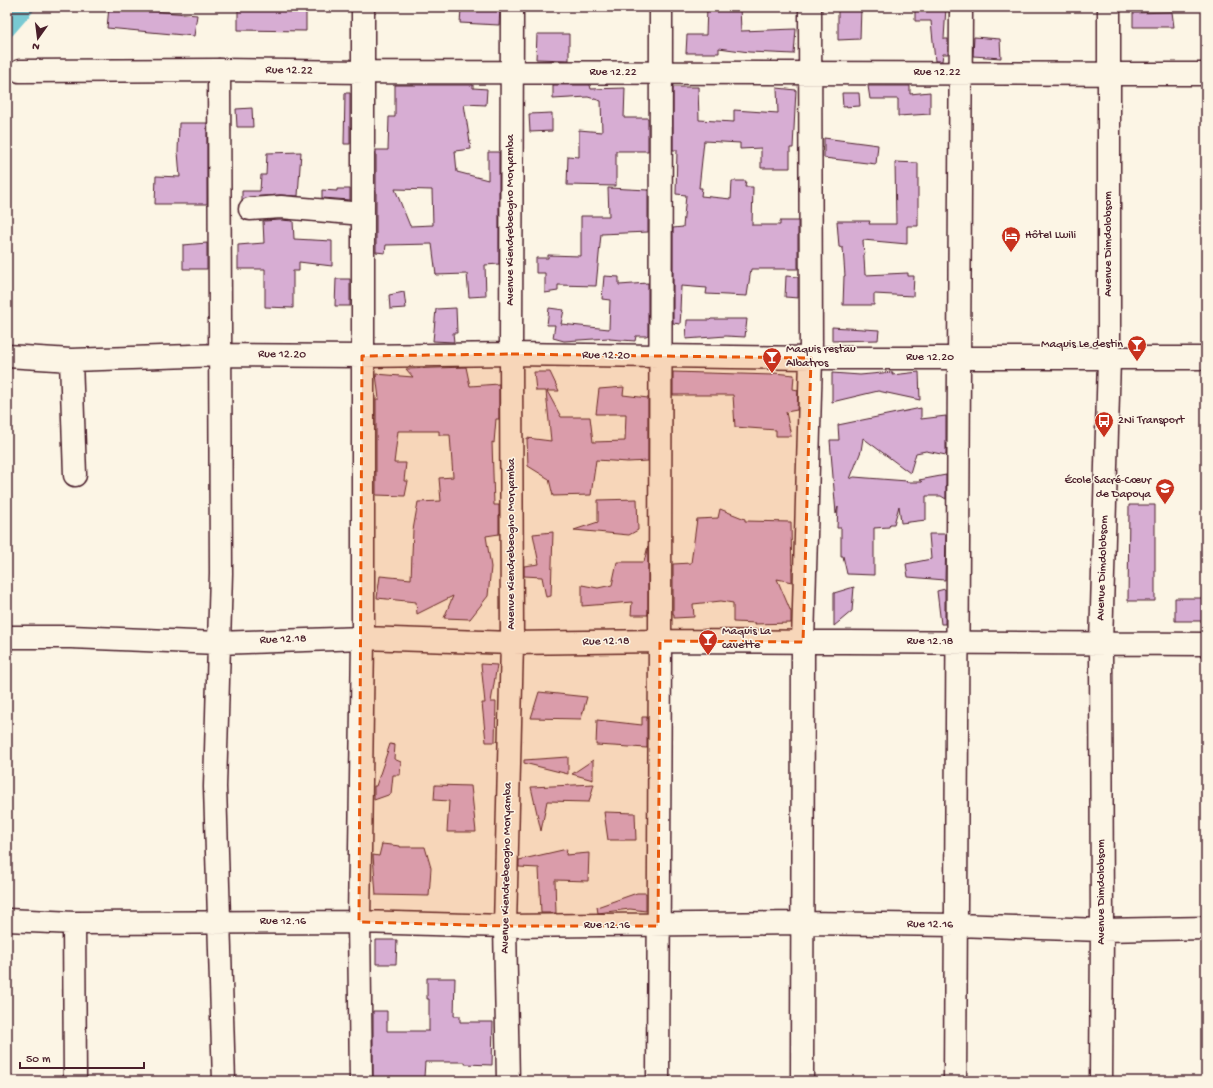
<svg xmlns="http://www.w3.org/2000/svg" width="1213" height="1088" font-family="'Gochi Hand',sans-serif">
	<rect width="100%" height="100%" fill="#fcf5e5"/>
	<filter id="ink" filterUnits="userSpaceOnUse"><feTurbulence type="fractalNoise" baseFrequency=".025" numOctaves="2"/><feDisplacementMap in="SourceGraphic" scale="8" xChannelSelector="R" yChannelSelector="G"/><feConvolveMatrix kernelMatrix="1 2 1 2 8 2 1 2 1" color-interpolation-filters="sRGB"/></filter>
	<g filter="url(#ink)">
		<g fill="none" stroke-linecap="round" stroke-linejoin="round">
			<path stroke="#79c9d2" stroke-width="17" d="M 7,29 L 26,7"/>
		</g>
		<path fill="#d7add3" stroke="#4a1f2b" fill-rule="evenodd" d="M 109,7 L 197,15 L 194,36 L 107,28 Z
			M 238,7 L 306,8 L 306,31 L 238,30 Z
			M 707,7 L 740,7 L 741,31 L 796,29 L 794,54 L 749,52 L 719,48 L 719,53 L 686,53 L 687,35 L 706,35 Z
			M 915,7 L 946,7 L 944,39 L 948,39 L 948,54 L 943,54 L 942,61 L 935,61 L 931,21 L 915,21 Z
			M 474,8 L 500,8 L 499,25 L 460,23 L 461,9 Z
			M 861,8 L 860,39 L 838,40 L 838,9 Z
			M 1172,12 L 1174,27 L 1133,27 L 1133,13 Z
			M 537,34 L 569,34 L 569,60 L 536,59 Z
			M 974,37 L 1000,39 L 1001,58 L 973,56 Z
			M 395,85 L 473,85 L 473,88 L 487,89 L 486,105 L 464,104 L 471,149 L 455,151 L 457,172 L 488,180 L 488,152 L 499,152 L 499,264 L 485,265 L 486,296 L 469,297 L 467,274 L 436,275 L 432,244 L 386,245 L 385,253 L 376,252 L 376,150 L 388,150 L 389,117 L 395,117 ZM 395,189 L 432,190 L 433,225 L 410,226 Z
			M 553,85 L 590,85 L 591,89 L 625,88 L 624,118 L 648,118 L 648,151 L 616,151 L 616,186 L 567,185 L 568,156 L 579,157 L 579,130 L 602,132 L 601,101 L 588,97 L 553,99 Z
			M 868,86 L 910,86 L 910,94 L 930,92 L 930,114 L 898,116 L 898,99 L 870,99 Z
			M 673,87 L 698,87 L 699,120 L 734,122 L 734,110 L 778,113 L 777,88 L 796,90 L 793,148 L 790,148 L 790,168 L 761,168 L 761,148 L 740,149 L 740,143 L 704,141 L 699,188 L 702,188 L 701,196 L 731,199 L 732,181 L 746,181 L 745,187 L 753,187 L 752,225 L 780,225 L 780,221 L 798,221 L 798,269 L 751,269 L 747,296 L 706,294 L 707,288 L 681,286 L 680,311 L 681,311 L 680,324 L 673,323 L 673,228 L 683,227 L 686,195 L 676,194 L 677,150 L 673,150 Z
			M 345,93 L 350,93 L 350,144 L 344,144 Z
			M 842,93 L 859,93 L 860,106 L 843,107 Z
			M 252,108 L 253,127 L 237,127 L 236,109 Z
			M 552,113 L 552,131 L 530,132 L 529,114 Z
			M 179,123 L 207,123 L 207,204 L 155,204 L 156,176 L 180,177 L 178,152 Z
			M 824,138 L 878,145 L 876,164 L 824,158 Z
			M 301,152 L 298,196 L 280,195 L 249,197 L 242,200 L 242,191 L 260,191 L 261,175 L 266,175 L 267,153 Z
			M 895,162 L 918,163 L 918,226 L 907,226 L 907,244 L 863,240 L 865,275 L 908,273 L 908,276 L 914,276 L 913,296 L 874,294 L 874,305 L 843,305 L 844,276 L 845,276 L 843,248 L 839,247 L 837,221 L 870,221 L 869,224 L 896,224 Z
			M 608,188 L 648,190 L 648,232 L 601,234 L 596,286 L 558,285 L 558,291 L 545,293 L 545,273 L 536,273 L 536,258 L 548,258 L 548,255 L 581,256 L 581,216 L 609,216 Z
			M 337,189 L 350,189 L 350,200 L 322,198 L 322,190 L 337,191 Z
			M 281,220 L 293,221 L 294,239 L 332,241 L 332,266 L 299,262 L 299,271 L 293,271 L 293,308 L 265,307 L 265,269 L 238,269 L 238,245 L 264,243 L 263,221 Z
			M 207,243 L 207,269 L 183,269 L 183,245 Z
			M 604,276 L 619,277 L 619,285 L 648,283 L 648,335 L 646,336 L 636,336 L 635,341 L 609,339 L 609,338 L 564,341 L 553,338 L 555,325 L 547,325 L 549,308 L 564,310 L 561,324 L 609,329 L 610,300 L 602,299 Z
			M 786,276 L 798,277 L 798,298 L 785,297 Z
			M 336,279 L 350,279 L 350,306 L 335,306 Z
			M 404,292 L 406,308 L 390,309 L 389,295 Z
			M 456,308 L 457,333 L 453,333 L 454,342 L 433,341 L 436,309 Z
			M 711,319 L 747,319 L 745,337 L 726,336 L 686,339 L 687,320 L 710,320 Z
			M 832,327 L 879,330 L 878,340 L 832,341 Z
			M 466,367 L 470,386 L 499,384 L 499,419 L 496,419 L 494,443 L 492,442 L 494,505 L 499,505 L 499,534 L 486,536 L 491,567 L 488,596 L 470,619 L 444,618 L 453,596 L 417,614 L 416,602 L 377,598 L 380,576 L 411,579 L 413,530 L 418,502 L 441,501 L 439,478 L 453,477 L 450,435 L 439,435 L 439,431 L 398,431 L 394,463 L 406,463 L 404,481 L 408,481 L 405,496 L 376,495 L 376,399 L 379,399 L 376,374 L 413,377 L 406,369 Z
			M 534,372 L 550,372 L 559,391 L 547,391 L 561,417 L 590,417 L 593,442 L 625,441 L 626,414 L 596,414 L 599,389 L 624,387 L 623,395 L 648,398 L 648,461 L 628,462 L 596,460 L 591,495 L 553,496 L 549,479 L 528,466 L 527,438 L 551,441 L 546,391 L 536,391 Z
			M 673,372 L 773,375 L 774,373 L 794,375 L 793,389 L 798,390 L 797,410 L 786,412 L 791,436 L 776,436 L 776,430 L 735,427 L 733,395 L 673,395 Z
			M 893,372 L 892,375 L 919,372 L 920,400 L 878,391 L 832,402 L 832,373 L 860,375 Z
			M 921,408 L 921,419 L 946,416 L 946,455 L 926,451 L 916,453 L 910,473 L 863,438 L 861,451 L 850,479 L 854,477 L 907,481 L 906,482 L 922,482 L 919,480 L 946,475 L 946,499 L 941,496 L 926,496 L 926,520 L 901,523 L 899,506 L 894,524 L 890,524 L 889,527 L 874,528 L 874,575 L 847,574 L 843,556 L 841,556 L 841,528 L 837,528 L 838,507 L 836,514 L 830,440 L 839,440 L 838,425 Z
			M 637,499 L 638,530 L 629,535 L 574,530 L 598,522 L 598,500 Z
			M 1129,505 L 1155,505 L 1155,601 L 1128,601 Z
			M 720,509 L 745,519 L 745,521 L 791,522 L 792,582 L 777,579 L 791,612 L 791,623 L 755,624 L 756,623 L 733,622 L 733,603 L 721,601 L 693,604 L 694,617 L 674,618 L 674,614 L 673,614 L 673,564 L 691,563 L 697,519 L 718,518 Z
			M 553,532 L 551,596 L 546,597 L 542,577 L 524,576 L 524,566 L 539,564 L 533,534 Z
			M 929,534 L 946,534 L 945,580 L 908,577 L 906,564 L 931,559 Z
			M 648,546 L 648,615 L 631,615 L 632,602 L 582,606 L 582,585 L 598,588 L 612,585 L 617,562 L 644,562 Z
			M 854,587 L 852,611 L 834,626 L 834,593 Z
			M 945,589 L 945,624 L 941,624 L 937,591 Z
			M 1175,598 L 1206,598 L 1206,621 L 1175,621 Z
			M 481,664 L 497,665 L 491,702 L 496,702 L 495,742 L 486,742 L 482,703 L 485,703 Z
			M 539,692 L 587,697 L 581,719 L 531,718 Z
			M 642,717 L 647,717 L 647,748 L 596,745 L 597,720 L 642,725 Z
			M 390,744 L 395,745 L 394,759 L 401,762 L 400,775 L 393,775 L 391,794 L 374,800 L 374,786 L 376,786 Z
			M 568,757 L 568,774 L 524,763 L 524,760 Z
			M 593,760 L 593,780 L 572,774 Z
			M 594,784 L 589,802 L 547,801 L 541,831 L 531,787 Z
			M 435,785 L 471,786 L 476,832 L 447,832 L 449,801 L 434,800 Z
			M 604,812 L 635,813 L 636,840 L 608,840 Z
			M 382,844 L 400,846 L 400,847 L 425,847 L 431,868 L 429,896 L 376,895 L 373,855 L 379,856 Z
			M 567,849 L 566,855 L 589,853 L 588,881 L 555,880 L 556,913 L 541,913 L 539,868 L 519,867 L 519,860 Z
			M 637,893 L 646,893 L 646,911 L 630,909 L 598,913 L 597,907 Z
			M 376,940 L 397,940 L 396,964 L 376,964 Z
			M 427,978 L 455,978 L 454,1016 L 460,1016 L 460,1022 L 493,1022 L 492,1065 L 465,1064 L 465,1062 L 425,1062 L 424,1077 L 390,1077 L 390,1081 L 373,1081 L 373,1011 L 387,1011 L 387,1031 L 429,1031 L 429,999 L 427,999 Z"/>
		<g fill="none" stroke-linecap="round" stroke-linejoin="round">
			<defs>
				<path id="minor" d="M 219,70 L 221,573 L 215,787 L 224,1081
					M 20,71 L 219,70 L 364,72 L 1206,74
					M 250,209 L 281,207 L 363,214
					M 7,356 L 71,360 L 221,355 L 362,356 L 511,354 L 811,358 L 1206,358
					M 71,360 L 75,475
					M 7,637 L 71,637 L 218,643 L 363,638 L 512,643 L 660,641 L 1206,644
					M 7,920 L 74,923 L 359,922 L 505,926 L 803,923 L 956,925 L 1102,930 L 1206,928
					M 74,923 L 75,1081
					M 361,1081 L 359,922 L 363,638 L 363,7
					M 508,1081 L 505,926 L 512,643 L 511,354 L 512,7
					M 658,1081 L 660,641 L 661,7
					M 802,1081 L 803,642 L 811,358 L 810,7
					M 955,1081 L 961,7
					M 1101,1081 L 1102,930 L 1101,644 L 1109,359 L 1109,7"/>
			</defs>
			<use href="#minor" stroke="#4a1f2b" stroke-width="25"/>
			<use href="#minor" stroke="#fcf5e5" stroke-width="22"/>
		</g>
	</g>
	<path fill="#e8590c" fill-opacity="0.2" stroke="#e8590c" stroke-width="3" stroke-dasharray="8 5" stroke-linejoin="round" d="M 511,354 L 811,358 L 803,642 L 660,641 L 658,926 L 505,926 L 359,922 L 362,356 Z"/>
	<defs>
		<symbol id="hotel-pin" viewBox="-11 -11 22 30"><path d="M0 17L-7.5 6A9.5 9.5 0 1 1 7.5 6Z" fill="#c8321e" stroke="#fcf5e5"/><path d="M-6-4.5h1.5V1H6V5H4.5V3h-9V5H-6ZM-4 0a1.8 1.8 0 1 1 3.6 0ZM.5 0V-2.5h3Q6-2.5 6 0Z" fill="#fff"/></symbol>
		<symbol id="bar-pin" viewBox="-11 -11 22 30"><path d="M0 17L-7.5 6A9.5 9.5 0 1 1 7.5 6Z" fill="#c8321e" stroke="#fcf5e5"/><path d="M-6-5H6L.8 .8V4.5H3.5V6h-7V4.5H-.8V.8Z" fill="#fff"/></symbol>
		<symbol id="bus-pin" viewBox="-11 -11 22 30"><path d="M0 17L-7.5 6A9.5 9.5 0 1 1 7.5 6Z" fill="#c8321e" stroke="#fcf5e5"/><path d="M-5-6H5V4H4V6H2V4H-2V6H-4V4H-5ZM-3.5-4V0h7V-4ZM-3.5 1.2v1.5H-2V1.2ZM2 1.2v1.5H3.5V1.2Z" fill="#fff"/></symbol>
		<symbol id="school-pin" viewBox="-11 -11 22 30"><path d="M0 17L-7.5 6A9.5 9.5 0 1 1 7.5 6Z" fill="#c8321e" stroke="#fcf5e5"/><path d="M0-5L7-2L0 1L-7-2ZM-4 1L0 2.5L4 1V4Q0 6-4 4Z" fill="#fff"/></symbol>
	</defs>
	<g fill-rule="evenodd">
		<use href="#hotel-pin" x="1000" y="225" width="22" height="30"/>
		<use href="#bar-pin" x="1126" y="334" width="22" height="30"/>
		<use href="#bar-pin" x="761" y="346" width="22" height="30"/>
		<use href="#bus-pin" x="1093" y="410" width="22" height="30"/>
		<use href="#school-pin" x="1154" y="477" width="22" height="30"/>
		<use href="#bar-pin" x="697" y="628" width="22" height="30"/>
	</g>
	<g text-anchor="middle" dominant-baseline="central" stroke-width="3" stroke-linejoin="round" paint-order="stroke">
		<g font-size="12" fill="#4a1f2b" stroke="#fcf5e5">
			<text transform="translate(289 71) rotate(1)">Rue 12.22</text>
			<text x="613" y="73">Rue 12.22</text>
			<text x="937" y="73">Rue 12.22</text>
			<text transform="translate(511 220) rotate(-90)">Avenue Kiendrebeogho Moryamba</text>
			<text transform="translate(1109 244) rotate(-90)">Avenue Dimdolobsom</text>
			<text transform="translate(282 355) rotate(1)">Rue 12.20</text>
			<text transform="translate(606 356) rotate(1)">Rue 12.20</text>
			<text x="930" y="358">Rue 12.20</text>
			<text transform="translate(512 544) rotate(-90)">Avenue Kiendrebeogho Moryamba</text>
			<text transform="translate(1103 568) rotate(-88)">Avenue Dimdolobsom</text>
			<text transform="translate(283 640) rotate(-2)">Rue 12.18</text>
			<text transform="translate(606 642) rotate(-1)">Rue 12.18</text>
			<text x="930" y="642">Rue 12.18</text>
			<text transform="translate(507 868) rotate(-89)">Avenue Kiendrebeogho Moryamba</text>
			<text transform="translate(1102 892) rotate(-90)">Avenue Dimdolobsom</text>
			<text x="283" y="922">Rue 12.16</text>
			<text transform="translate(930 925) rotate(1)">Rue 12.16</text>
			<text x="607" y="926">Rue 12.16</text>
		</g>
		<g font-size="12" fill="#4a1f2b" stroke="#fcf5e5" text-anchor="start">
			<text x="1025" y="236">Hôtel Lwili</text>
			<text x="1123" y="345" text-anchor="end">Maquis Le destin</text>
			<text x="786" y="350">Maquis restau<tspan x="786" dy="14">Albatros</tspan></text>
			<text x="1118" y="421">2Ni Transport</text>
			<text x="1151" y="481" text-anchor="end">École Sacré-Cœur<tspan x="1151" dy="14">de Dapoya</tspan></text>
			<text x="722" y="632">Maquis La<tspan x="722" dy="14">cavette</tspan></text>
		</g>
	</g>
	<rect width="1213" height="1088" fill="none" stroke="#fcf5e5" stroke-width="24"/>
	<rect x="12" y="12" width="1189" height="1064" fill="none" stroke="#4a1f2b" stroke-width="1.5" filter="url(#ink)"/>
	<g transform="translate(38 38) rotate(194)" stroke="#fcf5e5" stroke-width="3" paint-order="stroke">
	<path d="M0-3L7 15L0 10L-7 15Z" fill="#4a1f2b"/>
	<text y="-6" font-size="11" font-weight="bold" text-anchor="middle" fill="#4a1f2b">N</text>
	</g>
	<path d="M20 1062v6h124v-6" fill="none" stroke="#4a1f2b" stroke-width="2"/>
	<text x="26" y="1062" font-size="12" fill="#4a1f2b" stroke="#fcf5e5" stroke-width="3" paint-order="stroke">50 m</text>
</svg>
